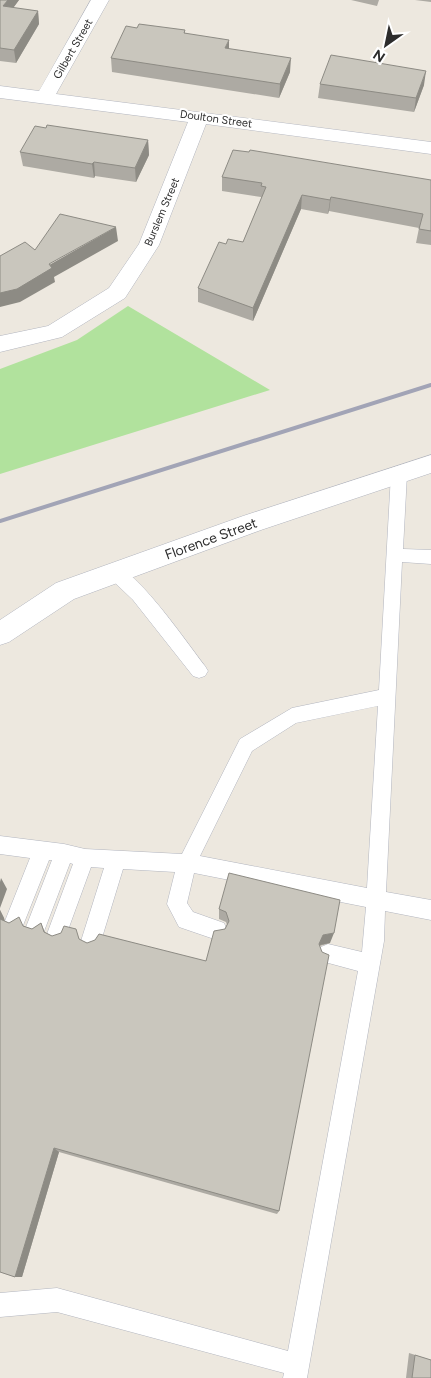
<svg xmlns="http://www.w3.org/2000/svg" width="431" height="1378" font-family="Figtree,sans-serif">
	<rect width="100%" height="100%" fill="#ede8df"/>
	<path fill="#b1e29d" d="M 128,306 L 270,390 L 0,474 L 0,369 L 77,340 Z"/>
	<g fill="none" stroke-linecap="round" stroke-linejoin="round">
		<defs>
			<path id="service" d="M 399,468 L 404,470 L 407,474 L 403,549 L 431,550 L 431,564 L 402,562 L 386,892 L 431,900 L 431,920 L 385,911 L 384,941 L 307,1378 L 283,1378 L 284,1373 L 57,1312 L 0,1317 L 0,1293 L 57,1288 L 288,1351 L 358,971 L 321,961 L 318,954 L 321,947 L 328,944 L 362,952 L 366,907 L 194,873 L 187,903 L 193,912 L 224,923 L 227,930 L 224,937 L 217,940 L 179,927 L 167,904 L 175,872 L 123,869 L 101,941 L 98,948 L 91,951 L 84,948 L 81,941 L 104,868 L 91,867 L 64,941 L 57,944 L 50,941 L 47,934 L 73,864 L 70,863 L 43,934 L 36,937 L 29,934 L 26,927 L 52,860 L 49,860 L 22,928 L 15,931 L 8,928 L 5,921 L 30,858 L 0,854 L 0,836 L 64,844 L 85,849 L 182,854 L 240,739 L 292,708 L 379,690 L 391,474 L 394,470 ZM 378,706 L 367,888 L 200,856 L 252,751 L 296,723 Z
				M 116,566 C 141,575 187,643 205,666 L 208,671 L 205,676 L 199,678 L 193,676 L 133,600 L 110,578 L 108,573 L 110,568 Z"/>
			<path id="minor" d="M 91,0 L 109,0 L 56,94 L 431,142 L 431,154 L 206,124 L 159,245 L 125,298 L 62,337 L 0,352 L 0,336 L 48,326 L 109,288 L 139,244 L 188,122 L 0,98 L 0,86 L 39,91 Z"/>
			<path id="secondary" d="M 431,455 L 431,473 L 261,530 L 74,599 L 9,642 L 0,645 L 0,620 L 56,583 L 243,516 Z"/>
		</defs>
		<use href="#service" stroke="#b2b5bf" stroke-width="1"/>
		<use href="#minor" stroke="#b2b5bf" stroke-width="1"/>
		<use href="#secondary" stroke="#b2b5bf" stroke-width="1"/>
		<use href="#service" fill="#fff" fill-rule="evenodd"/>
		<use href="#minor" fill="#fff" fill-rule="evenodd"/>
		<use href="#secondary" fill="#fff" fill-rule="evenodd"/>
		<path stroke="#a2a4b6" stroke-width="4" d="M 0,521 L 431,385"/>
	</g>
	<path fill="#adaaa3" d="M 0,0 L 19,0 L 13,8 L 38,11 L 39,24 L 16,63 L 0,61 Z
		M 351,0 L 379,0 L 377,6 Z
		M 415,0 L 431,0 L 431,2 Z
		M 137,28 L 185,30 L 185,33 L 229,49 L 290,72 L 279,98 L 112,72 L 111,58 Z
		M 320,84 L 424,85 L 414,112 L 318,98 Z
		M 46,128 L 148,140 L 149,155 L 136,182 L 95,176 L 94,178 L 23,166 L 20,152 Z
		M 222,177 L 431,180 L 431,245 L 416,243 L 419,228 L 329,211 L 328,214 L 301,209 L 253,321 L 198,302 L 198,288 L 226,244 L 243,242 L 261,199 L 261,197 L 222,191 Z
		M 219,909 L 330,943 L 320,946 L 279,1211 L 277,1214 L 59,1152 L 22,1277 L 15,1277 L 0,1272 L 0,910 L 4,918 L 5,921 L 9,923 L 23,926 L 32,929 L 41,923 L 45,932 L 52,936 L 80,940 L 87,943 L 206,961 L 227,925 L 226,922 L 219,919 Z
		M 409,1353 L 431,1360 L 431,1378 L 406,1378 Z"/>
	<path fill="#8d8b84" d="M 8,0 L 19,0 L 5,19 L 3,6 Z
		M 38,11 L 39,24 L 16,63 L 14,50 Z
		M 229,40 L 229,54 L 225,48 Z
		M 291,58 L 290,72 L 279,98 L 280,84 Z
		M 426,71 L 424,85 L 414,112 L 416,98 Z
		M 148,140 L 149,155 L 136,182 L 135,168 Z
		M 94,162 L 95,176 L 94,178 L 92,164 Z
		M 302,195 L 301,209 L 253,321 L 253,308 Z
		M 331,197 L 329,211 L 328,214 L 330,200 Z
		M 116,227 L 118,241 L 54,277 L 55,282 L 20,302 L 0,307 L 0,293 Z
		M 1,878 L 7,889 L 0,908 L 0,882 Z
		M 0,910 L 4,918 L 6,929 L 0,919 Z
		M 334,933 L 330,943 L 320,945 L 316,953 L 319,944 L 323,935 Z
		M 54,1148 L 59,1152 L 22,1277 L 15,1277 Z"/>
	<path fill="#c9c6bd" stroke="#8d8b84" d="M 0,0 L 8,0 L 3,6 L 38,11 L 14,50 L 0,48 Z
		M 139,24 L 185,30 L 184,33 L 229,40 L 225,48 L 291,58 L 280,84 L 111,58 L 126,26 L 137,28 Z
		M 331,55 L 426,71 L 416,98 L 320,84 Z
		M 47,125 L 148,140 L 135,168 L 94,162 L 92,164 L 20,152 L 35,126 L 46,128 Z
		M 233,150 L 249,152 L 250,150 L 431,180 L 431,231 L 419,229 L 423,214 L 331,197 L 330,200 L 302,195 L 253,308 L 198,288 L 219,242 L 226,244 L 228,239 L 243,242 L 266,187 L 261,186 L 262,183 L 222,177 Z
		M 60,214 L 116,227 L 49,264 L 52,268 L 17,289 L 0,293 L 0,256 L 25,242 L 35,250 Z
		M 229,873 L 340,900 L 334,933 L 323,935 L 319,944 L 322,952 L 329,955 L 279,1211 L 54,1148 L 15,1277 L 0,1272 L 0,916 L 0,919 L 9,923 L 19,917 L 23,926 L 32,929 L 41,923 L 44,932 L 52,936 L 61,933 L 64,926 L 76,929 L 79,939 L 87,943 L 95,940 L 99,934 L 206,961 L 214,931 L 225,929 L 229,921 L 226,912 L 219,909 Z
		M 415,1355 L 431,1360 L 431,1378 L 412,1378 Z"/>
	<g text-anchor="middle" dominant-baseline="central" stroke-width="4" stroke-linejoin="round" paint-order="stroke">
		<g font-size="11" fill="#2c2c2c" stroke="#fff">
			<text transform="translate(73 49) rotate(-60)">Gilbert Street</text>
			<text transform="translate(216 119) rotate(8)">Doulton Street</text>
			<text transform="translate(162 212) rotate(-67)">Burslem Street</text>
		</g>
		<g font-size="14" fill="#2c2c2c" stroke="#fff">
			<text transform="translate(211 539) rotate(-20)">Florence Street</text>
		</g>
	</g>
	<g transform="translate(386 45) rotate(213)" stroke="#ffffff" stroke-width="4" paint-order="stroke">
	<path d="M0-4L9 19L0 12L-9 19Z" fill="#2c2c2c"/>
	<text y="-8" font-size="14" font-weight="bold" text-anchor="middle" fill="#2c2c2c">N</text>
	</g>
</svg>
